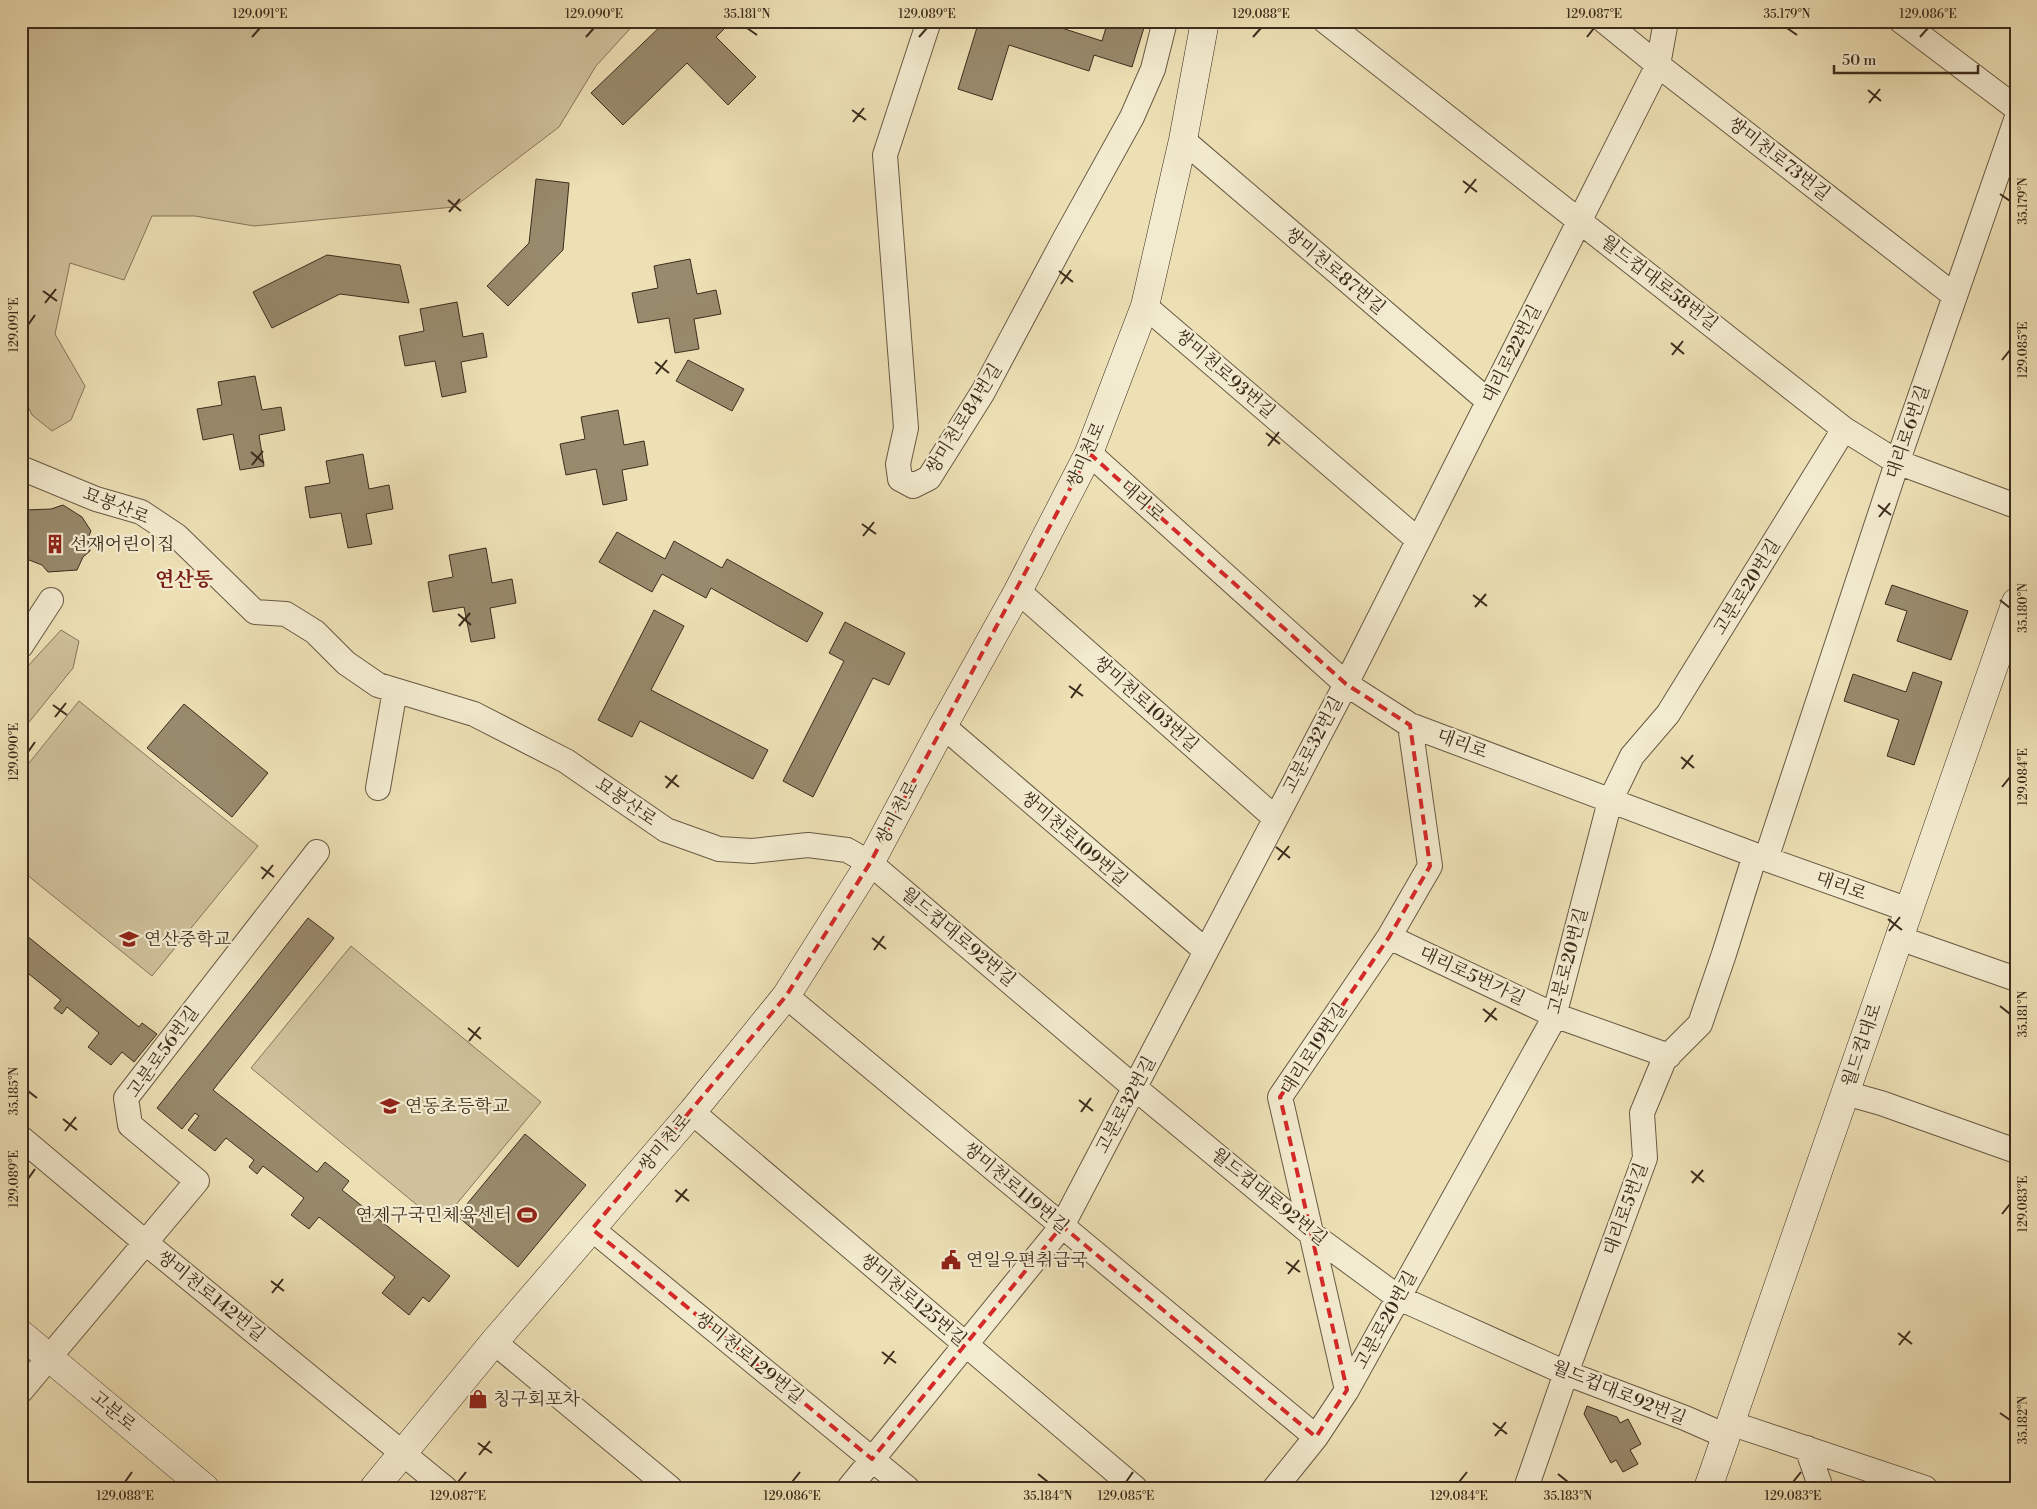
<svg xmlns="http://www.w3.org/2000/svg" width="2037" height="1509" font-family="'Libre Bodoni','Noto Serif KR',serif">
	<rect width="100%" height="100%" fill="#ede0b5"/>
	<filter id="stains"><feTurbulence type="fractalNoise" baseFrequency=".004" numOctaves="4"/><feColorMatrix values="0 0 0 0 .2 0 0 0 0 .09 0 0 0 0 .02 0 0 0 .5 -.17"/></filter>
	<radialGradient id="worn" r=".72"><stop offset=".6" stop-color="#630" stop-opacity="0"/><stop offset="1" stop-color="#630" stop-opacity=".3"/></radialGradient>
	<path fill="#cfc19b" stroke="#86765c" d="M 21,21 L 637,21 L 596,66 L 559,127 L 454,207 L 254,226 L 195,216 L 152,216 L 124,280 L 70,263 L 55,334 L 85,386 L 71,420 L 52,431 L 32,415 L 21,392 Z
		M 61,630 L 79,641 L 73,668 L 21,732 L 21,677 L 27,667 Z
		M 79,701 L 258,846 L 152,976 L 21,870 L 21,773 Z
		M 351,946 L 541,1102 L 440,1224 L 251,1068 Z"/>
	<path fill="#988a6c" stroke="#3c2c1d" d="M 666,21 L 732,21 L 716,37 L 756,77 L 728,105 L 687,63 L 623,125 L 591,93 Z
		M 979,21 L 1040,21 L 1102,41 L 1108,21 L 1146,21 L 1132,67 L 1094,55 L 1089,71 L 1009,45 L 992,100 L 958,89 Z
		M 536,179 L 569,183 L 563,250 L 508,306 L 487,286 L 529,243 Z
		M 327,255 L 400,265 L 409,303 L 340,294 L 272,328 L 253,292 Z
		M 690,259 L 697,294 L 716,290 L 721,314 L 694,319 L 699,349 L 675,353 L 669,318 L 638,323 L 632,293 L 658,288 L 654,266 Z
		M 457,302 L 463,337 L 483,333 L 487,357 L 461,362 L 466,392 L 442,397 L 435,361 L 405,366 L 399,336 L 424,331 L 420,309 Z
		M 688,360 L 744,389 L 732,411 L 676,381 Z
		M 255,376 L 262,410 L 281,407 L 285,430 L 259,435 L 264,466 L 240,470 L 233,434 L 203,440 L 197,409 L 222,405 L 218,382 Z
		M 618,410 L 624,445 L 644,441 L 648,465 L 622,470 L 627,500 L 603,505 L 596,469 L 566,475 L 560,444 L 585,439 L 581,417 Z
		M 363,454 L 369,489 L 389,485 L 393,509 L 366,514 L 372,544 L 348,548 L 341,513 L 310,518 L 305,487 L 330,483 L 326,461 Z
		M 21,488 L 28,493 L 21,504 Z
		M 63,505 L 82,517 L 91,531 L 88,538 L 90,551 L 83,557 L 77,570 L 48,572 L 42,565 L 24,558 L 21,550 L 21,517 L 25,510 L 51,509 Z
		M 617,532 L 665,559 L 674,541 L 722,568 L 727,559 L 823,613 L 807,642 L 711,588 L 706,598 L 662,574 L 652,592 L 599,562 Z
		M 486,548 L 492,583 L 512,579 L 516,603 L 490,608 L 495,638 L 471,642 L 464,607 L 433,612 L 428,582 L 453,577 L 449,555 Z
		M 1892,585 L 1968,611 L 1951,660 L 1897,641 L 1907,611 L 1885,604 Z
		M 654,610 L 684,626 L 651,690 L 768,750 L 753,779 L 640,721 L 632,737 L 598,720 Z
		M 845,622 L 905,653 L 889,685 L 873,678 L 813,797 L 783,781 L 844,661 L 829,653 Z
		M 1913,672 L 1942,682 L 1914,765 L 1887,756 L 1899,720 L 1844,701 L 1853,674 L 1906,692 Z
		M 184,704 L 268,773 L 232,817 L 147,748 Z
		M 308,918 L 334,938 L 213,1090 L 317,1172 L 325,1162 L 349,1181 L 342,1190 L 450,1276 L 429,1302 L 423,1297 L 409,1315 L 382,1293 L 395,1277 L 319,1217 L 309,1229 L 291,1215 L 304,1198 L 263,1166 L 257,1174 L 249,1167 L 254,1160 L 226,1138 L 215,1151 L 188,1130 L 199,1116 L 195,1113 L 182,1129 L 157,1108 Z
		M 21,931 L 139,1027 L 142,1023 L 157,1034 L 134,1062 L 122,1052 L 111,1065 L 88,1047 L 99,1033 L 67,1007 L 62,1014 L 54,1008 L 61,1000 L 29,974 L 21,983 Z
		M 525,1134 L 586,1185 L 518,1267 L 457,1216 Z
		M 1587,1406 L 1617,1417 L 1620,1423 L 1628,1419 L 1641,1444 L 1630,1450 L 1638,1464 L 1623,1472 L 1616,1460 L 1611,1463 L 1584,1414 Z"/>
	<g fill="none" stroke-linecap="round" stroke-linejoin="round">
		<defs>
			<path id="street" d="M 929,21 L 885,155 L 906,428 L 898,464 L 900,479 L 913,486 L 929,478 L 983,392 L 1064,240 L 1132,117 L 1153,69 L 1165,21
				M 1325,21 L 1844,429 L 1897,462 L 2016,506
				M 1604,21 L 1658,65 L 1955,296
				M 1901,21 L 2016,108
				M 1183,140 L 1488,401
				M 1145,306 L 1418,540
				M 1089,453 L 1346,684 L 1410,725 L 1755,855 L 1909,910
				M 21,468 L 96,499 L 141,512 L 177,536 L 255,612 L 286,614 L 315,632 L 346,663 L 378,685 L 474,714 L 566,761 L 666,830 L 719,849 L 752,851 L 808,845 L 847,850 L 870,863 L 1135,1088 L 1309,1232 L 1399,1298 L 1566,1373 L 1685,1418 L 1726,1436
				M 1018,591 L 1275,818
				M 21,646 L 51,600
				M 943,726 L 1206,951
				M 378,788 L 395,690
				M 1766,859 L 1896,466 L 2016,120
				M 1389,937 L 1554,1015 L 1669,1056
				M 1899,938 L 2016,979
				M 786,996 L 1316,1437
				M 1845,1093 L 1881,1103 L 2016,1151
				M 692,1112 L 1135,1488
				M 21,1138 L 146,1243 L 445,1488
				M 592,1229 L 907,1488
				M 494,1342 L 670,1488
				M 1347,1390 L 1280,1097 L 1389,937 L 1430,866 L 1410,725
				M 21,1391 L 197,1181 L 130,1125 L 126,1098 L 317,852
				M 1730,1423 L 1925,1488
				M 1807,1448 L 1821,1488
				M 849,1488 L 1062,1226 L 1346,684 L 1658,65 L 1666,21
				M 1275,1488 L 1316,1437 L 1347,1390 L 1553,1020 L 1610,801 L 1632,756 L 1668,714 L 1844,429
				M 1526,1488 L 1566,1373 L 1645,1158 L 1642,1113 L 1664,1060 L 1700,1024 L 1724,954 L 1755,855"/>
			<path id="secondary" d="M 21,1334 L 205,1488
				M 374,1488 L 494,1342 L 692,1112 L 786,996 L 870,863 L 943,726 L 1018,591 L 1089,453 L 1145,306 L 1183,140 L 1205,21
				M 1708,1488 L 2016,602"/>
		</defs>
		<use href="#street" stroke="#685943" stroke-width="26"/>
		<use href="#secondary" stroke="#3c2c1d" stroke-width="29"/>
		<use href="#street" stroke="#f3ebcf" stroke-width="24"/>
		<use href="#secondary" stroke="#f3ebcf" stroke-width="28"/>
	</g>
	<path fill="none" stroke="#d62828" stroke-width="4" stroke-dasharray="10 6" stroke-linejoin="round" d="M 1089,453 L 1346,684 L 1410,725 L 1430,866 L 1389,937 L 1280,1097 L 1347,1390 L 1316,1437 L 1062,1226 L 872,1459 L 592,1229 L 786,996 L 870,863 Z"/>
	<path fill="none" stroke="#3c2c1d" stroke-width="2" d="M 747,28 L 757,35M 1787,28 L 1797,35M 252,37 L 260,28M 586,37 L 594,28M 919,37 L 927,28M 1253,37 L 1261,28M 1587,37 L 1594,28M 1920,37 L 1928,28M 1868,90 L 1881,101M 1869,103 L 1880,89M 852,110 L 866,120M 853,122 L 864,108M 1463,181 L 1477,192M 1465,193 L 1476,179M 2000,194 L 2010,201M 448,200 L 461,211M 449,212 L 460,199M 1059,271 L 1073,282M 1061,284 L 1071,270M 43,291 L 57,301M 45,303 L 56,289M 28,325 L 35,315M 1671,343 L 1684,354M 1672,355 L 1683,341M 2002,360 L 2010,350M 655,362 L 669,373M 656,374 L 667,360M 1266,433 L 1280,444M 1268,446 L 1279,432M 251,452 L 264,463M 252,465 L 263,451M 1878,505 L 1891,515M 1879,517 L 1890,503M 862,524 L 876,534M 863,536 L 874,522M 1473,595 L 1487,606M 2000,600 L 2010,608M 1475,607 L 1486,594M 458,614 L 471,625M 459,626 L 470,613M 1069,686 L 1083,696M 1071,698 L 1081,684M 53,705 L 67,715M 55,717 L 66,703M 28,752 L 35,742M 1681,757 L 1694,768M 1682,769 L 1693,755M 665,776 L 679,787M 2002,787 L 2010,777M 666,788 L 677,775M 1276,847 L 1290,858M 1278,860 L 1289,846M 261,867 L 274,877M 262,879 L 273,865M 1888,919 L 1902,930M 1889,931 L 1900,917M 872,938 L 886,949M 874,950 L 884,936M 2000,1006 L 2010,1014M 1483,1009 L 1497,1020M 1485,1022 L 1496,1008M 468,1028 L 481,1039M 469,1041 L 480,1027M 28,1091 L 37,1098M 1079,1100 L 1093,1111M 1081,1112 L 1091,1098M 63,1119 L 77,1130M 65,1131 L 76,1117M 1691,1171 L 1704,1182M 28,1179 L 35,1169M 1692,1183 L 1703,1170M 675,1190 L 689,1201M 676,1202 L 687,1189M 2002,1214 L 2010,1204M 1286,1262 L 1300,1272M 1288,1274 L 1299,1260M 271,1281 L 284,1291M 272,1293 L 283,1279M 1898,1333 L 1912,1344M 1899,1345 L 1910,1331M 882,1352 L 896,1363M 884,1364 L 894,1351M 2000,1413 L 2010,1420M 1493,1423 L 1507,1434M 1495,1436 L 1506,1422M 478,1443 L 492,1453M 479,1455 L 490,1441M 1038,1474 L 1048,1482M 1558,1474 L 1568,1482M 125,1482 L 132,1472M 458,1482 L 466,1472M 792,1482 L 800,1472M 1126,1482 L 1133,1472M 1459,1482 L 1467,1472M 1793,1482 L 1801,1472"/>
	<defs>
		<symbol id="building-bare" viewBox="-9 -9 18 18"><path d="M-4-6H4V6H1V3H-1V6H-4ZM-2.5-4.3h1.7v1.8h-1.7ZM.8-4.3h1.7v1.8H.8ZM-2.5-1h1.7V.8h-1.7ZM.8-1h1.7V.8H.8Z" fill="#8f2418" stroke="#f3ebcf" stroke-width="2.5" paint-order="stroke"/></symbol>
		<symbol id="school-bare" viewBox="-9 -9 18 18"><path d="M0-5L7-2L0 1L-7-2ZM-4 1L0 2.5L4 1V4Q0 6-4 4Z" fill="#8f2418" stroke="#f3ebcf" stroke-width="2.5" paint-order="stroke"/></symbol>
		<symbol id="stadium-bare" viewBox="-9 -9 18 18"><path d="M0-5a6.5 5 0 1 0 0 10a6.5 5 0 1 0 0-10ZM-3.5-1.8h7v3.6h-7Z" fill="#8f2418" stroke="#f3ebcf" stroke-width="2.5" paint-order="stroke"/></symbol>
		<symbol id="civic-bare" viewBox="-9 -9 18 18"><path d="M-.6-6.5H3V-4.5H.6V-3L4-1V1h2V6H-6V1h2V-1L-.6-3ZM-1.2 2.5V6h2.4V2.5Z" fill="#8f2418" stroke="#f3ebcf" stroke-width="2.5" paint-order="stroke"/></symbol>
		<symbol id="shop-bare" viewBox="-9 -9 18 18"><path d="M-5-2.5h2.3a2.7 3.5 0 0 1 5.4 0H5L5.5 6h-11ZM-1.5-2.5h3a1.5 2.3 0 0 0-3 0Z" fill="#8f2418" stroke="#f3ebcf" stroke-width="2.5" paint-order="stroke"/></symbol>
	</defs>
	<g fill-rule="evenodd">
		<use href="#building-bare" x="41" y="530" width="28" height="28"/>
		<use href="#school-bare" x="115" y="925" width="28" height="28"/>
		<use href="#school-bare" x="376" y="1092" width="28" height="28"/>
		<use href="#stadium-bare" x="513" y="1201" width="28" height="28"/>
		<use href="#civic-bare" x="937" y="1246" width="28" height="28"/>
		<use href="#shop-bare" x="464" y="1385" width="28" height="28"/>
	</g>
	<g text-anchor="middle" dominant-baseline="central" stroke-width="4.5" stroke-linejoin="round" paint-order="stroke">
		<g font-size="18" fill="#3c2c1d" stroke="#f3ebcf">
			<text transform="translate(1779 159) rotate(38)">쌍미천로73번길</text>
			<text transform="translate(1335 271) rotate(40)">쌍미천로87번길</text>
			<text transform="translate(1659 283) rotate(38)">월드컵대로58번길</text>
			<text transform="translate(1512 354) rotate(-63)">대리로22번길</text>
			<text transform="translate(1225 374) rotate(41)">쌍미천로93번길</text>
			<text transform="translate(964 419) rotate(-58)">쌍미천로84번길</text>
			<text transform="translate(1908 432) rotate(-71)">대리로6번길</text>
			<text transform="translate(1086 455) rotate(-66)">쌍미천로</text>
			<text transform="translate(1142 501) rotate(42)">대리로</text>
			<text transform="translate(116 506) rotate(22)">묘봉산로</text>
			<text transform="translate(1747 587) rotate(-58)">고분로20번길</text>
			<text transform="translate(1146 704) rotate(42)">쌍미천로103번길</text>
			<text transform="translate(1462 744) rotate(21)">대리로</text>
			<text transform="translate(1313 745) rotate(-62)">고분로32번길</text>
			<text transform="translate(626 802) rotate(35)">묘봉산로</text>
			<text transform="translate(897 813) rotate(-62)">쌍미천로</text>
			<text transform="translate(1074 839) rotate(41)">쌍미천로109번길</text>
			<text transform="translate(1841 886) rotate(20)">대리로</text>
			<text transform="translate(958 937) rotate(40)">월드컵대로92번길</text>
			<text transform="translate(1568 961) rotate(-75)">고분로20번길</text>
			<text transform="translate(1472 976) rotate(25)">대리로5번가길</text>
			<text transform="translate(1862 1045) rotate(-71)">월드컵대로</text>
			<text transform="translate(1314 1049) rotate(-57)">대리로19번길</text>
			<text transform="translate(163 1052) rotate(-54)">고분로56번길</text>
			<text transform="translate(1126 1105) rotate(-62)">고분로32번길</text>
			<text transform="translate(665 1143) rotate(-50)">쌍미천로</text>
			<text transform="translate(1016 1188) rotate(40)">쌍미천로119번길</text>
			<text transform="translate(1269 1197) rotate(39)">월드컵대로92번길</text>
			<text transform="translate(1626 1209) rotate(-70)">대리로5번길</text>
			<text transform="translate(211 1296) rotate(39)">쌍미천로142번길</text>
			<text transform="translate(913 1300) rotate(40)">쌍미천로125번길</text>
			<text transform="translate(1386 1320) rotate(-61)">고분로20번길</text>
			<text transform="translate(749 1358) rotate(39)">쌍미천로129번길</text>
			<text transform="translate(1619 1393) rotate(22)">월드컵대로92번길</text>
			<text transform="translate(113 1411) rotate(40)">고분로</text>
		</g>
		<g font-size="18" fill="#3c2c1d" stroke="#f3ebcf" text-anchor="start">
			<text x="70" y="544">선재어린이집</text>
			<text x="144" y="939">연산중학교</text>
			<text x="405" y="1106">연동초등학교</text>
			<text x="512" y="1215" text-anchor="end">연제구국민체육센터</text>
			<text x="966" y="1260">연일우편취급국</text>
			<text x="493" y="1399">칭구회포차</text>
		</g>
		<g font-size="20" font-weight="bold" fill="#7a1f14" stroke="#f3ebcf">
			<text x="184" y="580">연산동</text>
		</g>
	</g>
	<rect width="2037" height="1509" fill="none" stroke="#ede0b5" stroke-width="55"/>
	<path d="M1834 65v8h144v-8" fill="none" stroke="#3c2c1d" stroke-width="2.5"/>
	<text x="1842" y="65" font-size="15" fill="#3c2c1d" stroke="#f3ebcf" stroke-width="4" paint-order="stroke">50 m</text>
	<rect x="28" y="28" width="1982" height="1454" fill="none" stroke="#3c2c1d" stroke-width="2"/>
	<g font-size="12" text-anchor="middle" fill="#3c2c1d">
		<text x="260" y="18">129.091°E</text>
		<text x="594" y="18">129.090°E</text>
		<text x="747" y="18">35.181°N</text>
		<text x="927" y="18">129.089°E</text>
		<text x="1261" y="18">129.088°E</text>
		<text x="1594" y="18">129.087°E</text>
		<text x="1787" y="18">35.179°N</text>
		<text x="1928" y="18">129.086°E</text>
		<text transform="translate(2023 201) rotate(-90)" y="4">35.179°N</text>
		<text transform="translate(14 325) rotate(-90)" y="4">129.091°E</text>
		<text transform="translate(2023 350) rotate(-90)" y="4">129.085°E</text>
		<text transform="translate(2023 608) rotate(-90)" y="4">35.180°N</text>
		<text transform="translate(14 752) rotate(-90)" y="4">129.090°E</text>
		<text transform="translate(2023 777) rotate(-90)" y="4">129.084°E</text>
		<text transform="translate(2023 1014) rotate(-90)" y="4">35.181°N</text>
		<text transform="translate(14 1091) rotate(-90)" y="4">35.185°N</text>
		<text transform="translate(14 1179) rotate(-90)" y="4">129.089°E</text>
		<text transform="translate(2023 1204) rotate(-90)" y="4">129.083°E</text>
		<text transform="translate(2023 1420) rotate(-90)" y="4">35.182°N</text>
		<text x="125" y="1500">129.088°E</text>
		<text x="458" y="1500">129.087°E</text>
		<text x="792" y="1500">129.086°E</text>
		<text x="1048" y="1500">35.184°N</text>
		<text x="1126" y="1500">129.085°E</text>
		<text x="1459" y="1500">129.084°E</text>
		<text x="1568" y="1500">35.183°N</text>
		<text x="1793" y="1500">129.083°E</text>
	</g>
	<rect width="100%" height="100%" filter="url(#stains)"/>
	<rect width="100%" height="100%" fill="url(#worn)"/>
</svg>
